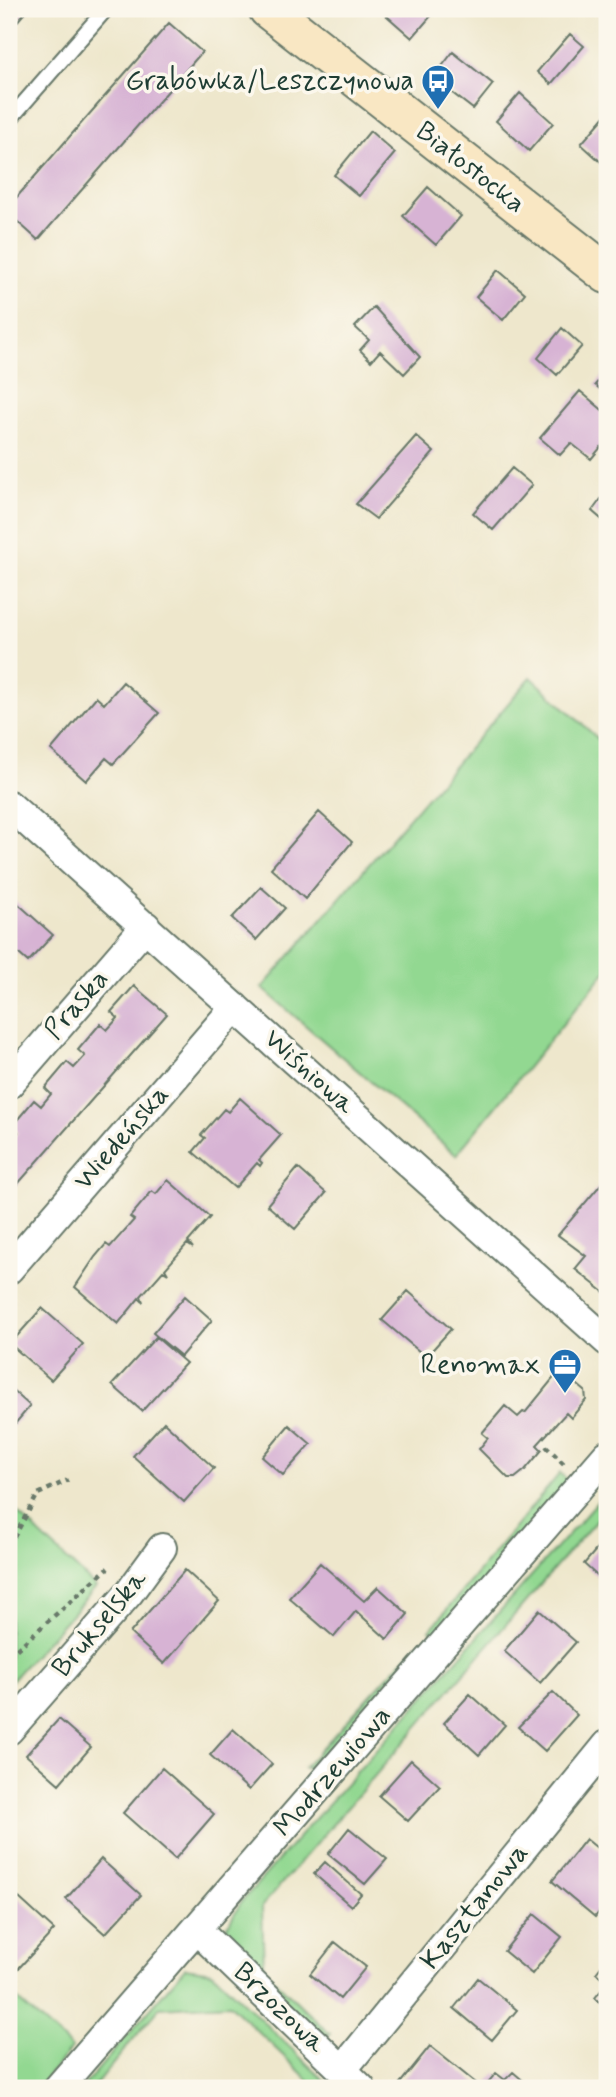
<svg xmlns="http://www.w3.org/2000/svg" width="616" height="2097" font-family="Mynerve,sans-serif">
	<rect width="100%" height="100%" fill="#fbf7ec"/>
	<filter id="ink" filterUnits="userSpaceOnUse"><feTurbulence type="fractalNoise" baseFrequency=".0143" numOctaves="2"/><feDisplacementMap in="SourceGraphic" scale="14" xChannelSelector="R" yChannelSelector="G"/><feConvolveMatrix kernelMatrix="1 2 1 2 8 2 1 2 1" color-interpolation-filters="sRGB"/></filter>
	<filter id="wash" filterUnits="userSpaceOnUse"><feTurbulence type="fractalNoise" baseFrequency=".00686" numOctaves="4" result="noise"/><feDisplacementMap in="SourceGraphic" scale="28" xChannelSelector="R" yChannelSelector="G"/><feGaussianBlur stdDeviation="1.57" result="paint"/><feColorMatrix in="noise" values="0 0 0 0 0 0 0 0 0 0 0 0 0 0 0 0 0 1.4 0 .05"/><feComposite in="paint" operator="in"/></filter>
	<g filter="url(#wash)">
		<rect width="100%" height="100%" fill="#eee7cc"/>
		<path fill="#92d891" stroke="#588a62" stroke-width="2" d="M 531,677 L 607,747 L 607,970 L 456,1155 L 262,988 Z
			M 560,1473 L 573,1486 L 440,1638 L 430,1630 Z
			M 599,1500 L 607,1508 L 262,1906 L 264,1970 L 330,2034 L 321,2038 L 234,1954 L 227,1927 L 241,1902 Z
			M 9,1505 L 96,1587 L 9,1683 Z
			M 413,1649 L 419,1659 L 318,1771 L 304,1768 Z
			M 185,1968 L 212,1972 L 332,2088 L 317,2088 L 229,2004 L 159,2008 L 93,2088 L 82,2088 Z
			M 9,1992 L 72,2048 L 38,2088 L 9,2088 Z"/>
		<g id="blocks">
			<path fill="#d7b3d4" d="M 9,9 L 28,9 L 9,31 Z
				M 379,9 L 437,9 L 412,38 Z
				M 169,23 L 202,52 L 38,240 L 9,214 L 9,206 Z
				M 570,34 L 584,46 L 551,84 L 537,72 Z
				M 453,52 L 493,84 L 473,109 L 433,78 Z
				M 520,93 L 553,123 L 529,151 L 496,121 Z
				M 607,114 L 607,156 L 602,163 L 581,144 Z
				M 370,131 L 395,153 L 359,196 L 334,175 Z
				M 428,187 L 461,216 L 436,245 L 403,216 Z
				M 498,270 L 525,293 L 503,320 L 476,297 Z
				M 374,307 L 420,357 L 404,374 L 380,351 L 371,361 L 360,350 L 369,340 L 355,327 Z
				M 562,328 L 582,346 L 557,375 L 538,358 Z
				M 607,371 L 607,395 L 595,385 Z
				M 580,391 L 607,414 L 607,440 L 591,459 L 571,443 L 560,455 L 540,438 Z
				M 416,436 L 434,452 L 376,519 L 356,504 Z
				M 512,468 L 532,485 L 493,530 L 473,513 Z
				M 607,491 L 607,524 L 592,511 Z
				M 123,682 L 159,713 L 113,764 L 106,758 L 86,781 L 51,750 L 96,697 L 104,704 Z
				M 319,812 L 352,842 L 305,899 L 271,868 Z
				M 261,887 L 285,908 L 256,940 L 232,918 Z
				M 15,901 L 53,935 L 28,962 L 9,945 L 9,907 Z
				M 134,986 L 167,1014 L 9,1194 L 9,1143 L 18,1132 L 12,1126 L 34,1100 L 41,1106 L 51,1094 L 45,1088 L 67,1062 L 74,1068 L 85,1056 L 78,1050 L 100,1024 L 107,1030 L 118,1018 L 111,1012 Z
				M 240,1098 L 281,1135 L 259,1160 L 262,1163 L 260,1166 L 257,1163 L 235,1188 L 193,1152 L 205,1138 L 201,1135 L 224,1109 L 228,1112 Z
				M 298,1168 L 326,1193 L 295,1229 L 267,1205 Z
				M 607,1177 L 607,1291 L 605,1293 L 575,1269 L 586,1256 L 558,1235 Z
				M 168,1180 L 210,1217 L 188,1242 L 193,1248 L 187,1244 L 165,1269 L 168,1274 L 163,1271 L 141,1296 L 143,1302 L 139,1298 L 118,1324 L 75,1287 L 95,1257 L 106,1244 L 110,1247 L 134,1220 L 130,1217 L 152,1191 L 156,1194 Z
				M 408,1291 L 451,1329 L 426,1357 L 382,1320 Z
				M 185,1296 L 212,1320 L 181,1356 L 153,1333 Z
				M 42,1308 L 83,1344 L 51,1380 L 10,1344 Z
				M 156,1337 L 186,1363 L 142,1411 L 112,1385 Z
				M 560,1370 L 585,1391 L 586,1400 L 571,1418 L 566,1413 L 537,1445 L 542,1450 L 525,1470 L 515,1478 L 508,1478 L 479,1449 L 488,1438 L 482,1433 L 505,1406 L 518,1417 L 523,1412 L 525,1413 Z
				M 9,1387 L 30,1406 L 9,1431 Z
				M 164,1422 L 214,1468 L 184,1502 L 133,1456 Z
				M 289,1425 L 311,1444 L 283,1475 L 262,1457 Z
				M 607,1537 L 607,1585 L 584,1564 Z
				M 320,1563 L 364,1601 L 378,1587 L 408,1614 L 387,1639 L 356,1611 L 334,1637 L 289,1598 Z
				M 185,1570 L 219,1601 L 164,1664 L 130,1633 Z
				M 539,1610 L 576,1642 L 540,1683 L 504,1651 Z
				M 553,1692 L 577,1715 L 545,1751 L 518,1727 Z
				M 470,1694 L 505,1725 L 479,1755 L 444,1723 Z
				M 59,1719 L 91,1747 L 59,1784 L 26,1755 Z
				M 233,1729 L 272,1764 L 249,1790 L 210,1755 Z
				M 411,1760 L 440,1786 L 408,1821 L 379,1796 Z
				M 162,1768 L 214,1814 L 175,1859 L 123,1813 Z
				M 349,1828 L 387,1859 L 365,1884 L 328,1854 Z
				M 586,1839 L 607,1856 L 607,1902 L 595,1917 L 552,1881 Z
				M 101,1859 L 141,1895 L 105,1934 L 66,1899 Z
				M 325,1862 L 361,1894 L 351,1906 L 314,1874 Z
				M 19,1898 L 54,1930 L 17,1970 L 9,1963 L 9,1910 Z
				M 534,1914 L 562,1937 L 532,1974 L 504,1951 Z
				M 335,1942 L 366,1967 L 340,1999 L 310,1974 Z
				M 607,1959 L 607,1982 L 596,1973 Z
				M 478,1978 L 517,2010 L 492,2040 L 454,2008 Z
				M 607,1983 L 607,2009 L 595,1998 Z
				M 430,2046 L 482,2088 L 397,2087 Z
				M 513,2072 L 527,2084 L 523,2088 L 483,2088 L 496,2073 L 505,2080 Z"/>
		</g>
	</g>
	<g filter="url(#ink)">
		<use href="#blocks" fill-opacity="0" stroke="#677869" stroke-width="2"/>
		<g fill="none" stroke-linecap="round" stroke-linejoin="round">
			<defs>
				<path id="lane" d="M 9,120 L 106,9"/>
				<path id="street" d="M 9,805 L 607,1341
					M 9,1084 L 146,926
					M 9,1269 L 235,1007
					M 9,1730 L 129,1593 L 162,1548
					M 196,1929 L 361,2088
					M 343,2069 L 607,1745
					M 58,2088 L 607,1455"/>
				<path id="secondary" d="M 268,9 L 607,274"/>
			</defs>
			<use href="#lane" stroke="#677869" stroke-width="18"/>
			<use href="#street" stroke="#677869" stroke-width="32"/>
			<use href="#secondary" stroke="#677869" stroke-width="42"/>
			<path stroke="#677869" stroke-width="4.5" stroke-dasharray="5 5" stroke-linecap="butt" d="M 546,1446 L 564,1464
				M 9,1546 L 38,1494 L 68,1480
				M 9,1656 L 108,1568"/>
			<use href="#lane" stroke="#fff" stroke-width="14"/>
			<use href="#street" stroke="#fff" stroke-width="28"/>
			<use href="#secondary" stroke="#f9e7c3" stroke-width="38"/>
		</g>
	</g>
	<defs>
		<symbol id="bus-pin" viewBox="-11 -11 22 30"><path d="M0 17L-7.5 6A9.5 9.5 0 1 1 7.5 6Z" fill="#1f6fb2" stroke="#fbf7ec"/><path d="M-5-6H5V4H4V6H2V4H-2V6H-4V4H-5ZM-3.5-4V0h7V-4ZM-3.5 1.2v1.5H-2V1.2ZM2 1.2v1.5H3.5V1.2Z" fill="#fff"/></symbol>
		<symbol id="office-pin" viewBox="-11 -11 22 30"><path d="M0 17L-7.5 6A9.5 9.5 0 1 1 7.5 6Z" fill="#1f6fb2" stroke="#fbf7ec"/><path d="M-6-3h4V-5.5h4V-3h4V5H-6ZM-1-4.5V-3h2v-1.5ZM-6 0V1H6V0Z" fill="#fff"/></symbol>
	</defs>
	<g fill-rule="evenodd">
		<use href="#bus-pin" x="419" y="62" width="38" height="52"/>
		<use href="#office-pin" x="546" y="1346" width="38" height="52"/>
	</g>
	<g text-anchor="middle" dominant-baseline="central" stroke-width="7" stroke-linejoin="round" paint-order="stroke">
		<g font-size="28" fill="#1f3d34" stroke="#fbf7ec" text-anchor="end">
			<text x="414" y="81">Grabówka/Leszczynowa</text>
			<text x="540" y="1365">Renomax</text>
		</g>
		<g font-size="28" fill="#1f3d34" stroke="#fbf7ec">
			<text transform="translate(470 168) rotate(38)">Białostocka</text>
			<text transform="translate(77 1005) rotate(-49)">Praska</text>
			<text transform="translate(309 1072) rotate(42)">Wiśniowa</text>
			<text transform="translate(122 1138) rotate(-49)">Wiedeńska</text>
			<text transform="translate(100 1624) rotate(-50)">Brukselska</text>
			<text transform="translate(333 1772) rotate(-49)">Modrzewiowa</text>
			<text transform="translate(475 1907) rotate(-51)">Kasztanowa</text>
			<text transform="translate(279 2008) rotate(44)">Brzozowa</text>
		</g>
	</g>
	<rect width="616" height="2097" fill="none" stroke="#fbf7ec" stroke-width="35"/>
</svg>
